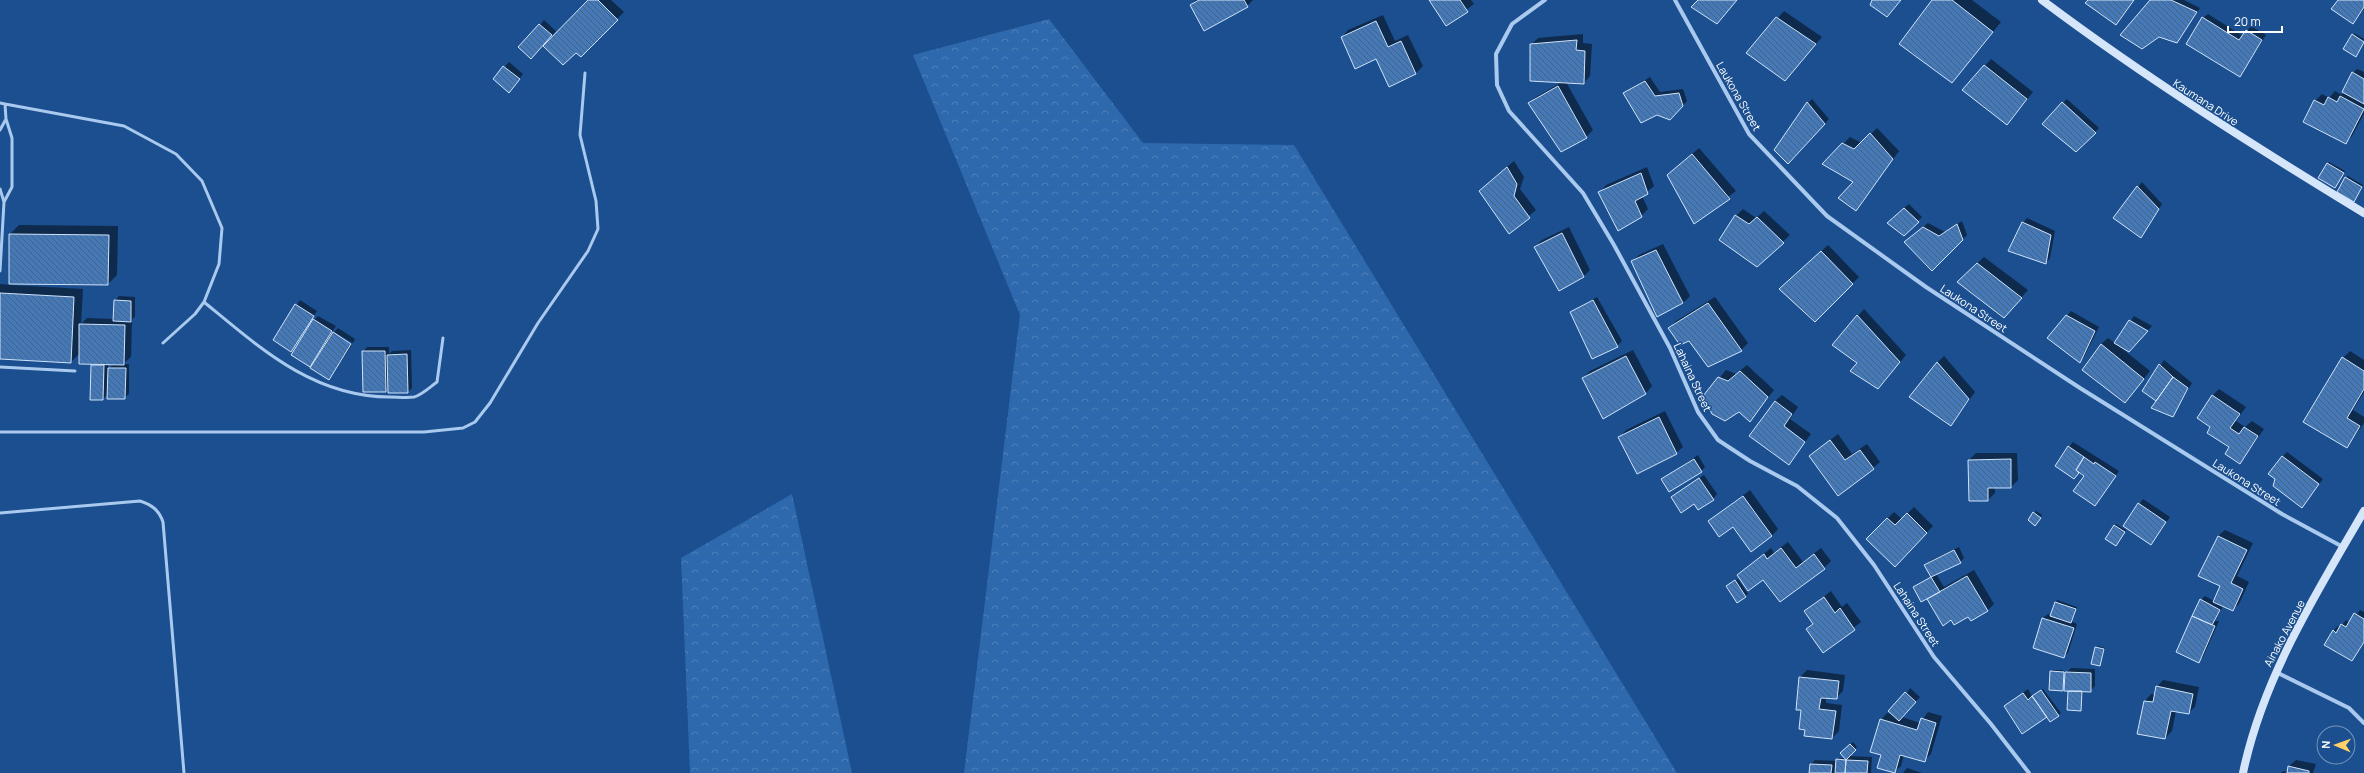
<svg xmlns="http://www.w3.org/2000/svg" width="2364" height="773" font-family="Manrope,sans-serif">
	<defs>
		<pattern id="forest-crowns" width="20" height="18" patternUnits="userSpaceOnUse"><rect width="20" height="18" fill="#2e69ad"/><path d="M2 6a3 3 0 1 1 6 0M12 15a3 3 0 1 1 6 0" fill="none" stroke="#4d80b9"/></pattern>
		<pattern id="building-back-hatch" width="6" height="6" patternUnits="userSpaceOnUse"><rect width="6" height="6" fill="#4478b7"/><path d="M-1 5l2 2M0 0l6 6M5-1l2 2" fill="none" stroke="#486282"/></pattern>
	</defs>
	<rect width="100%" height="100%" fill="#1b4f8f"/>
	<path fill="url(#forest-crowns)" d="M 1049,19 L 1143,143 L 1294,145 L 1677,773 L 964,773 L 1020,315 L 913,55 Z
		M 792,494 L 852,773 L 690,773 L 681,558 Z"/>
	<path fill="#0007" fill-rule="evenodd" d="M 589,0 L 611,0 L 624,12 L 581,56 L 576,51 L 563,64 L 543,44 L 540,25 L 544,20 L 556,31 L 545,43 L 546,44 Z
		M 1196,0 L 1253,0 L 1247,6 L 1204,29 L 1191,5 Z
		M 1430,0 L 1471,0 L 1474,4 L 1446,25 Z
		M 1934,0 L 1972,0 L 2001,22 L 1952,82 Z
		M 2151,0 L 2184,0 L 2200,8 L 2177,42 Z
		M 2339,0 L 2364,0 L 2364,9 L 2353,23 Z
		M 1784,11 L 1822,37 L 1785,80 L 1748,53 Z
		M 2208,14 L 2243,36 L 2251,26 L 2266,35 L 2240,76 L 2203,18 Z
		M 1383,15 L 1395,41 L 1408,35 L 1423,66 L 1416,73 L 1389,85 L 1376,58 L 1342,37 L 1348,30 Z
		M 2354,33 L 2364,39 L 2358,54 L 2353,35 Z
		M 1583,34 L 1583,43 L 1592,44 L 1590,76 L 1584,83 L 1566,82 L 1593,130 L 1586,137 L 1529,103 L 1536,97 L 1562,82 L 1531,45 L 1538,38 Z
		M 1991,59 L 2033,92 L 2013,117 L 1963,90 Z
		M 509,62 L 523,74 L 513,87 L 494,79 Z
		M 2357,69 L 2364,72 L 2364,114 L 2352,136 L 2345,143 L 2315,101 L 2322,94 L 2329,98 L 2335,91 L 2342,95 L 2353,73 Z
		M 1650,77 L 1660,92 L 1683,89 L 1687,101 L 1669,119 L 1624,93 Z
		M 1812,99 L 1829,119 L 1793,159 L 1808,103 Z
		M 2067,99 L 2099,128 L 2076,151 L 2063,103 Z
		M 1877,128 L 1899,151 L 1856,210 L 1854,182 L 1843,144 L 1850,137 L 1862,143 Z
		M 1699,148 L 1736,191 L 1694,223 L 1675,169 Z
		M 1514,161 L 1524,177 L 1520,189 L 1536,210 L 1509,233 L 1487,184 Z
		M 2329,162 L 2345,171 L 2335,187 L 2327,164 Z
		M 1647,167 L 1654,186 L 1642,196 L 1648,209 L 1641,216 L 1600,192 L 1606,185 Z
		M 2348,176 L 2363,185 L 2356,199 L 2346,178 Z
		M 2142,182 L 2162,204 L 2141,237 L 2115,217 Z
		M 1909,204 L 1922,217 L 1904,235 L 1892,218 Z
		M 1743,209 L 1756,218 L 1764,211 L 1790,235 L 1757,266 L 1736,216 Z
		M 2027,218 L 2055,231 L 2050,258 L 2046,263 L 2023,223 Z
		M 1962,221 L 1967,235 L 1932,270 L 1909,238 L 1928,223 L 1945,232 Z
		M 19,225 L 118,226 L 117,275 L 108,284 L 11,283 L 11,285 L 83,289 L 81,324 L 87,318 L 114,319 L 115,301 L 119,296 L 135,297 L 135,316 L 132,320 L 131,357 L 123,364 L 129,364 L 129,394 L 124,398 L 108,394 L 103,399 L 92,365 L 95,363 L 80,353 L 71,362 L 0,358 L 0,284 L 10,285 L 10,234 ZM 108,363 L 114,364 L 108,369 Z
		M 1569,227 L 1590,270 L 1584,276 L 1535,247 L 1542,240 Z
		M 1663,244 L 1690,296 L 1683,303 L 1632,262 L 1639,255 Z
		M 1828,245 L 1859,277 L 1815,320 L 1787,283 Z
		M 1984,257 L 2028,290 L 2010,310 L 1965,275 Z
		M 1597,297 L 1622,341 L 1617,346 L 1571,312 Z
		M 1715,297 L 1748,343 L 1741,350 L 1709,366 L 1689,339 L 1670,328 L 1676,321 Z
		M 300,300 L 317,311 L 291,350 L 274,340 Z
		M 1864,309 L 1906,355 L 1878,388 L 1858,363 L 1833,345 Z
		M 2071,311 L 2099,327 L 2084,357 L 2080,361 L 2048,338 Z
		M 318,316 L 336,326 L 331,334 L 352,345 L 329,379 L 316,360 L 310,366 L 314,320 Z
		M 2134,316 L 2152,326 L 2133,347 L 2120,347 L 2150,371 L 2131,395 L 2101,344 L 2108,338 L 2115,343 Z
		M 338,328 L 355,339 L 353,343 L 334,332 Z
		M 367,347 L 389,347 L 389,354 L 392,351 L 411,350 L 412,388 L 408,392 L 388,387 L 385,391 L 363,352 Z
		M 1633,350 L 1652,386 L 1646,393 L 1604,417 L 1583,378 L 1590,371 Z
		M 2350,351 L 2364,360 L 2364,392 L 2353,410 L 2364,417 L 2364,423 L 2347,447 L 2343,358 Z
		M 1944,356 L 1975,392 L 1951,425 L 1937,363 Z
		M 2164,360 L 2192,383 L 2172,416 L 2157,401 L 2143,391 Z
		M 1747,365 L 1774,390 L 1750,420 L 1739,411 L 1704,397 L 1726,370 L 1736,374 Z
		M 2219,389 L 2246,407 L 2236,421 L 2245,427 L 2252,421 L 2264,429 L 2240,463 L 2230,447 L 2212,427 L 2212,396 Z
		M 1782,395 L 1798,407 L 1790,419 L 1811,434 L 1789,463 L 1775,401 Z
		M 1665,411 L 1683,447 L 1676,453 L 1620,437 L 1626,430 Z
		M 1838,434 L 1852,454 L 1867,444 L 1880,462 L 1873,468 L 1810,456 Z
		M 2073,442 L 2119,471 L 2095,505 L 2085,476 L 2080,472 L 2074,478 L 2069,447 Z
		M 2287,452 L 2323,479 L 2302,506 L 2282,457 Z
		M 1976,453 L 2017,453 L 2018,480 L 2011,487 L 1995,487 L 1995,493 L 1988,500 L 1969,460 Z
		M 1698,455 L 1705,467 L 1701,471 L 1663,479 Z
		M 1704,475 L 1717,494 L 1713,499 L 1672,497 Z
		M 1750,490 L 1778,529 L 1772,536 L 1709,521 Z
		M 2143,499 L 2170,517 L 2151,544 L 2124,525 Z
		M 1914,507 L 1933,526 L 1895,566 L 1868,539 L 1894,512 L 1902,519 Z
		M 2036,511 L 2042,515 L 2037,522 L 2034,513 Z
		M 2116,524 L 2126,530 L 2118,543 L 2114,525 Z
		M 2225,530 L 2253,543 L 2237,576 L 2249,582 L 2239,604 L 2232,610 L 2223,606 L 2215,621 L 2219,621 L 2203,657 L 2199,661 L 2201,600 L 2205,596 L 2214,601 L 2221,586 L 2218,536 Z
		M 1788,542 L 1803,562 L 1821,548 L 1831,561 L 1824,568 L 1764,578 L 1738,575 L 1771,548 L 1774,553 Z
		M 1959,547 L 1964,558 L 1960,562 L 1936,574 L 1944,587 L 1974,570 L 1994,604 L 1987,611 L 1952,619 L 1943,624 L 1928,598 L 1914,587 L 1932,576 L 1926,566 L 1930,561 Z
		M 1738,579 L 1748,594 L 1737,602 L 1729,585 Z
		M 1831,591 L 1842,607 L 1847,603 L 1861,622 L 1823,652 L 1807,629 L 1813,623 L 1805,612 Z
		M 2057,600 L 2077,607 L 2071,621 L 2077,624 L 2068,653 L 2063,657 L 2034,648 L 2043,618 L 2048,614 L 2051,615 Z
		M 2360,610 L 2364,612 L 2364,643 L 2352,660 L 2326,644 L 2334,630 L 2338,626 L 2340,628 L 2346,620 L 2350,623 Z
		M 2098,646 L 2105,648 L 2100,665 L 2096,648 Z
		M 2071,668 L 2095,669 L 2095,686 L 2090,691 L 2083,691 L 2080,710 L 2069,690 L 2066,687 L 2064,689 L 2065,670 L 2065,674 Z
		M 1807,670 L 1845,675 L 1843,691 L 1836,698 L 1826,697 L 1826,703 L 1842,705 L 1839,731 L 1832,738 L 1806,729 L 1802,710 L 1797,709 L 1800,677 Z
		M 2053,670 L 2063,670 L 2062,689 L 2051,672 Z
		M 2163,680 L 2199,687 L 2195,707 L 2188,713 L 2176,711 L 2172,731 L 2165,738 L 2145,701 L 2151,694 L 2155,695 L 2157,687 Z
		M 1910,688 L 1920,697 L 1902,717 L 1920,723 L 1928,712 L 1942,716 L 1931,754 L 1924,761 L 1904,755 L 1901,766 L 1894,772 L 1882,754 L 1881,720 L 1887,713 L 1894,715 Z
		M 2028,689 L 2032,697 L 2043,689 L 2061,713 L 2051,721 L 2047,716 L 2005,706 Z
		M 1853,742 L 1857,747 L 1849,756 L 1872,757 L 1871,773 L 1810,773 L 1810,765 L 1815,760 L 1837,761 L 1839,758 L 1846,758 L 1841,753 Z
		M 2296,760 L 2316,764 L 2313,773 L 2281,773 L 2283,771 L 2288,772 L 2289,766 Z
		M 1907,768 L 1922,773 L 1903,773 Z"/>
	<path fill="url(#building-back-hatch)" stroke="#cfe3fa" d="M 588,0 L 598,0 L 618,20 L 581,57 L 576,53 L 563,65 L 543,46 Z
		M 1199,0 L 1244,0 L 1248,7 L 1204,31 L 1190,5 Z
		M 1429,0 L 1460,0 L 1468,12 L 1446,26 Z
		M 1698,0 L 1737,0 L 1717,24 L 1691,7 Z
		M 1872,0 L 1901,0 L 1887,17 L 1870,5 Z
		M 1932,0 L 1952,0 L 1993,32 L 1952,83 L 1899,44 Z
		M 2088,0 L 2134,0 L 2116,25 L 2085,3 Z
		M 2150,0 L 2171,0 L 2197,12 L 2177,43 L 2159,37 L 2142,49 L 2120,35 Z
		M 2338,0 L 2364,0 L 2364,7 L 2353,24 L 2331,9 Z
		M 1776,17 L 1816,44 L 1785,81 L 1746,53 Z
		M 2202,17 L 2239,40 L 2246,30 L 2262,40 L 2240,77 L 2186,44 Z
		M 1376,21 L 1388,47 L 1401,41 L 1416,74 L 1389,87 L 1376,59 L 1355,69 L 1341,37 Z
		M 539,24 L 552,35 L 531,59 L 518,47 Z
		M 2352,34 L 2364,42 L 2356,57 L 2343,49 Z
		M 1577,40 L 1576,50 L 1585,51 L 1584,84 L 1530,81 L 1530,44 Z
		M 1984,65 L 2027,99 L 2007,125 L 1962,90 Z
		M 503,66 L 520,79 L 509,93 L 493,79 Z
		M 2352,72 L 2364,79 L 2364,104 L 2342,92 Z
		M 1645,81 L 1655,96 L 1679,93 L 1683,106 L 1670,120 L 1657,115 L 1641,123 L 1623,93 Z
		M 1558,86 L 1587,138 L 1561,152 L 1528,103 Z
		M 2340,96 L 2364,109 L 2346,144 L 2303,122 L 2314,100 L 2324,105 L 2328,97 L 2337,102 Z
		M 1807,102 L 1825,124 L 1788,164 L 1774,150 Z
		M 2062,102 L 2096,133 L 2076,152 L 2042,124 Z
		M 1870,133 L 1893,159 L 1856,211 L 1838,198 L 1853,182 L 1822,164 L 1842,143 L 1854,149 Z
		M 1692,154 L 1730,199 L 1694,224 L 1667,175 Z
		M 2327,163 L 2344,173 L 2335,188 L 2318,178 Z
		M 1507,167 L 1517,184 L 1514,196 L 1530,218 L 1509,234 L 1479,191 Z
		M 1641,173 L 1648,194 L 1635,201 L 1642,217 L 1618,231 L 1598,192 Z
		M 2345,177 L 2362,187 L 2354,202 L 2337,192 Z
		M 2137,186 L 2159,209 L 2141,238 L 2113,218 Z
		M 1904,208 L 1919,222 L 1904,236 L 1887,223 Z
		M 1735,215 L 1749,224 L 1757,217 L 1784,243 L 1757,267 L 1719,240 Z
		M 2022,222 L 2051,235 L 2046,264 L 2008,251 Z
		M 1957,224 L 1963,240 L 1932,271 L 1904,242 L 1923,227 L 1939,236 Z
		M 1562,233 L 1584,277 L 1559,291 L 1534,247 Z
		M 9,234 L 109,235 L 108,285 L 9,284 Z
		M 1656,250 L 1683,303 L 1657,317 L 1631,261 Z
		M 1821,251 L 1853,284 L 1815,322 L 1779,289 Z
		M 1977,263 L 2022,298 L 2004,318 L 1957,282 Z
		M 0,293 L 74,297 L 71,363 L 0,359 Z
		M 114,300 L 131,301 L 131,322 L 113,321 Z
		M 1593,300 L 1618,347 L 1592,359 L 1570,312 Z
		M 1708,303 L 1742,351 L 1708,367 L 1689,341 L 1680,345 L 1668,328 Z
		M 295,304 L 314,316 L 291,352 L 273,340 Z
		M 1857,315 L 1900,362 L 1878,389 L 1850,371 L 1857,363 L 1832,345 Z
		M 2066,315 L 2095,331 L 2080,363 L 2047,338 Z
		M 313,319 L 332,331 L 310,367 L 291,355 Z
		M 2129,320 L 2148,331 L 2129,352 L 2114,343 Z
		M 79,324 L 125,325 L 124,365 L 79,364 Z
		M 333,332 L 351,344 L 329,380 L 310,368 Z
		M 2101,344 L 2144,379 L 2125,403 L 2082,370 Z
		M 362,351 L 385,351 L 386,392 L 363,392 Z
		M 407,354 L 408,393 L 388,393 L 387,355 Z
		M 1626,356 L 1646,394 L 1603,419 L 1582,378 Z
		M 2342,357 L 2364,371 L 2364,389 L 2347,418 L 2360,426 L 2347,448 L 2303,422 Z
		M 1937,362 L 1969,399 L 1951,426 L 1909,397 Z
		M 2159,364 L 2173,377 L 2156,401 L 2142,391 Z
		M 91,365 L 104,365 L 103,400 L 90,400 Z
		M 108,368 L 126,368 L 125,399 L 107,399 Z
		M 1740,371 L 1768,397 L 1750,422 L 1739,412 L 1725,421 L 1712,414 L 1703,396 L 1718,377 L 1728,381 Z
		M 2173,377 L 2188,388 L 2173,417 L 2151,408 Z
		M 2212,395 L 2240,414 L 2230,428 L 2239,434 L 2244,427 L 2258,436 L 2240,464 L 2225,454 L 2229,447 L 2207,433 L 2210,427 L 2197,418 Z
		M 1775,401 L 1792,414 L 1784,426 L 1805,442 L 1789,465 L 1749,436 Z
		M 1659,417 L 1677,454 L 1637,474 L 1618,437 Z
		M 1830,440 L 1845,460 L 1860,450 L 1874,469 L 1838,496 L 1809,456 Z
		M 2068,446 L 2084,457 L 2076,470 L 2079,473 L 2074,479 L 2055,466 Z
		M 2282,456 L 2319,484 L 2302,508 L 2273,486 L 2275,479 L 2268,474 Z
		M 2084,457 L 2094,464 L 2095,462 L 2116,476 L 2095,506 L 2073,491 L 2084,476 L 2076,470 Z
		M 1694,459 L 1702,472 L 1669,492 L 1661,479 Z
		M 2011,459 L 2011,488 L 1988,488 L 1988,501 L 1969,501 L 1968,460 Z
		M 1699,478 L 1714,500 L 1698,510 L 1694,504 L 1681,513 L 1671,497 Z
		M 1743,496 L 1772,536 L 1751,552 L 1733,527 L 1719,537 L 1708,521 Z
		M 2138,503 L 2166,522 L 2151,545 L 2123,526 Z
		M 2033,512 L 2041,518 L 2035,526 L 2028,520 Z
		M 1907,513 L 1927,533 L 1895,567 L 1866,539 L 1887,518 L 1895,525 Z
		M 2114,525 L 2125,532 L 2116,546 L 2105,539 Z
		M 2218,536 L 2247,550 L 2231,583 L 2243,589 L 2233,611 L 2213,602 L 2220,586 L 2198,576 Z
		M 1781,548 L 1796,568 L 1814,554 L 1825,569 L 1780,602 L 1763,580 L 1748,591 L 1737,575 L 1764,554 L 1767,559 Z
		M 1954,550 L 1961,563 L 1931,577 L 1924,565 Z
		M 1967,576 L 1988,611 L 1971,621 L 1968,617 L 1954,625 L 1951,620 L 1943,626 L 1927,599 Z
		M 1931,577 L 1940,592 L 1921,602 L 1913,587 Z
		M 1735,580 L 1746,597 L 1737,603 L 1726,586 Z
		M 1824,597 L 1835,613 L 1840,608 L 1855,630 L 1823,653 L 1806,629 L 1813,624 L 1804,611 Z
		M 2200,599 L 2220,610 L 2212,625 L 2192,616 Z
		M 2055,602 L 2076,609 L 2071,623 L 2050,616 Z
		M 2354,613 L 2364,619 L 2364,642 L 2352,661 L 2324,645 L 2333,630 L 2336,633 L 2341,624 L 2346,627 Z
		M 2192,616 L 2215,626 L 2199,663 L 2176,652 Z
		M 2042,618 L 2074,628 L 2064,658 L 2033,648 Z
		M 2095,647 L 2104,649 L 2100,666 L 2091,664 Z
		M 2050,671 L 2064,672 L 2063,691 L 2049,690 Z
		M 2065,672 L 2091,673 L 2091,692 L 2064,691 Z
		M 1799,677 L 1839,681 L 1837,699 L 1821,698 L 1819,709 L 1836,711 L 1832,739 L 1804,736 L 1805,730 L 1799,729 L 1801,710 L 1796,710 Z
		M 2156,686 L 2193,694 L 2189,714 L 2171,711 L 2165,739 L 2137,734 L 2144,701 L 2153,702 Z
		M 2041,690 L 2059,716 L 2050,722 L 2032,696 Z
		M 2068,691 L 2082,691 L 2081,711 L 2067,710 Z
		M 1905,692 L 1916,702 L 1899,721 L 1888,711 Z
		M 2023,693 L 2028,700 L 2032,696 L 2047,717 L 2022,734 L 2004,706 Z
		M 1921,718 L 1936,723 L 1925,762 L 1900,755 L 1895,773 L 1877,768 L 1881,755 L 1870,752 L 1880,719 L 1917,730 Z
		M 1850,744 L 1856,750 L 1846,760 L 1840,753 Z
		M 1836,759 L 1846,760 L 1845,773 L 1835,773 Z
		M 1846,760 L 1868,761 L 1867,773 L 1845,773 Z
		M 1810,764 L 1832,765 L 1831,773 L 1809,773 Z
		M 2288,766 L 2309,771 L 2309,773 L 2287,773 Z"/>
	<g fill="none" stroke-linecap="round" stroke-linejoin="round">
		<path stroke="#a9c9ee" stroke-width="3" d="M 0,103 L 5,104 L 6,119 L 12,138 L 12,187 L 4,202
			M 5,104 L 124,126 L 176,154 L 202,181 L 222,228 L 219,264 L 204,302 L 195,314 L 163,343
			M 0,130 L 6,119
			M 0,189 L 4,202 L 0,271
			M 204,302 C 260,348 313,397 390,397 C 397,397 407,398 414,397 C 422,395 431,386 437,382 L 443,338
			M 0,367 L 75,371
			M 0,432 L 424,432 L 463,428 L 475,422 L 490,403 L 538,323 L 588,251 L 598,229 L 596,201 L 580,135 L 585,73
			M 0,513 L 140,501 C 152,505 159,510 163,522 L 184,773"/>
		<path stroke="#a9c9ee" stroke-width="4" d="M 1545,0 L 1512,24 L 1496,54 L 1497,85 L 1509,111 L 1583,193 L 1614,245 L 1670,348 L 1698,412 L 1718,440 L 1750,461 L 1797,486 L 1837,518 L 1874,565 L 1934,657 L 1991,724 L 2029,773
			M 1675,0 L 1749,134 L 1827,216 L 1926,287 L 2080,388 L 2282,514 L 2343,547
			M 2276,672 L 2349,708 L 2364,723"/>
		<path stroke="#d6e6fa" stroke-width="8" d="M 2042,0 C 2146,78 2254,146 2364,213
			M 2243,773 C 2263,677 2316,594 2364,511"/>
	</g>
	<g text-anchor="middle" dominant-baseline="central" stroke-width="3" stroke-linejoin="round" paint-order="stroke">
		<g font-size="11" fill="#fff" stroke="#1b4f8f">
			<text transform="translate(1739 96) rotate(60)">Laukona Street</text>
			<text transform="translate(2206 102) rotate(33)">Kaumana Drive</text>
			<text transform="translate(1974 308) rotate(33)">Laukona Street</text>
			<text transform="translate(1693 377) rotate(65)">Lahaina Street</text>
			<text transform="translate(2247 482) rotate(32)">Laukona Street</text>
			<text transform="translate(1917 614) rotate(57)">Lahaina Street</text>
			<text transform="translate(2284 633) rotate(-62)">Ainako Avenue</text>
		</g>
	</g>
	<g transform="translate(2336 745) rotate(272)"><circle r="19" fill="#1b4f8f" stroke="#7695bc"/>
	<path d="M0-3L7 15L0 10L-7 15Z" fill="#ffd166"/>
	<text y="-6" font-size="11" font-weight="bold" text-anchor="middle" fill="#ffffff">N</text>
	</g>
	<path d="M2228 26v6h54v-6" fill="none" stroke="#ffffff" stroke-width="2"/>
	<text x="2234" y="26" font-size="12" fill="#ffffff" stroke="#1b4f8f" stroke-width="3" paint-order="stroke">20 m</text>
</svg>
